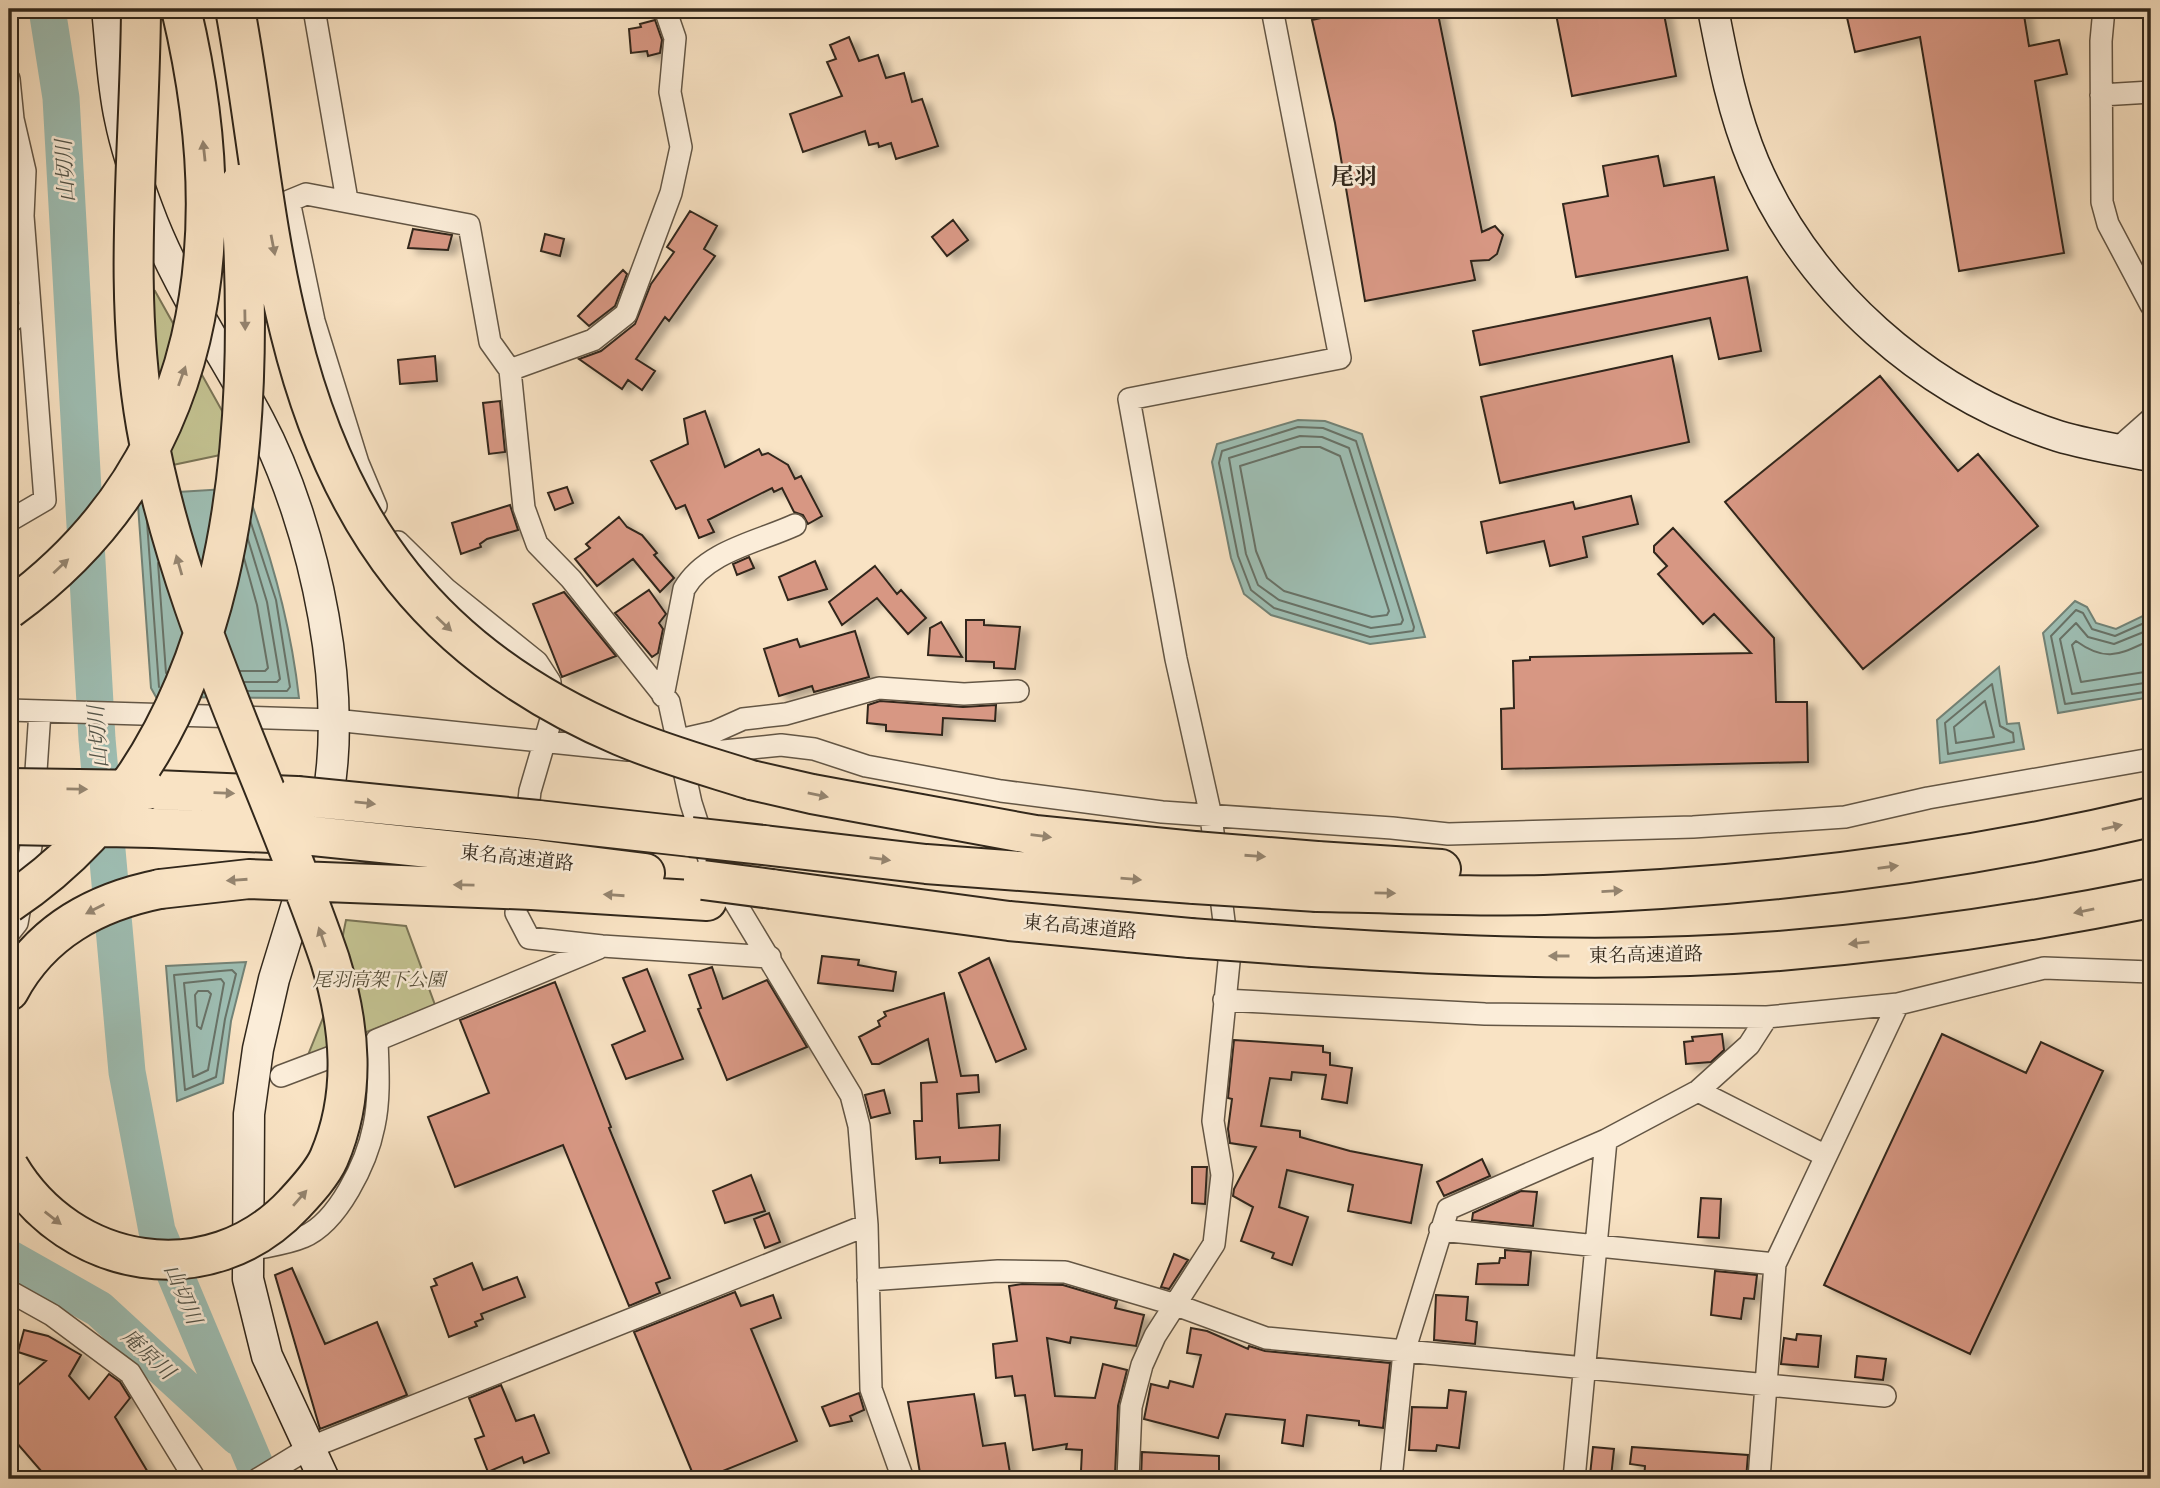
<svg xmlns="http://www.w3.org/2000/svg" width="2160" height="1488" font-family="'IM FELL French Canon','Noto Serif JP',serif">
	<defs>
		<filter id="shadow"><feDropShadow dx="8" dy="4.5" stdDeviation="3.5" flood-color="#0004"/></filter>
	</defs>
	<rect width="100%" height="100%" fill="#f9e3c4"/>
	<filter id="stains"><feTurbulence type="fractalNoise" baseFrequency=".00286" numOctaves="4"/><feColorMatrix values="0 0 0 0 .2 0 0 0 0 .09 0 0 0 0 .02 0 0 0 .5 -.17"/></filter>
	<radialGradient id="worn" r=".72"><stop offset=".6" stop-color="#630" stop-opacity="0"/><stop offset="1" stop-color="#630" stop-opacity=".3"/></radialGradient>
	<path fill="#c3c291" stroke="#7a7456" stroke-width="2" d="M 155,291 L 244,450 L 149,470 L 129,300 Z
		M 346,920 L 406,926 L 435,1005 L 308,1055 L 329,1003 Z"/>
	<path fill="#9ebeb3" stroke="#728276" stroke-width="2" d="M 1298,420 L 1325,421 L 1362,434 L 1425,637 L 1370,644 L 1271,615 L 1244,594 L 1231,558 L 1212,462 L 1217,444 Z
		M 242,488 L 248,494 C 273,560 291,627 299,698 L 156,697 L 151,688 L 138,505 L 146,494 Z
		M 2075,601 L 2087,607 L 2096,623 L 2116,629 L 2151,612 L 2151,697 L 2058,713 L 2043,633 Z
		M 1999,667 L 2007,724 L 2019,723 L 2024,749 L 1940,763 L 1937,720 Z
		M 246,962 L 231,1021 L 223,1083 L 177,1101 L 166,966 Z"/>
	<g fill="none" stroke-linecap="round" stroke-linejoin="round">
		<path stroke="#687267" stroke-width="2" d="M 1298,427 L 1323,428 L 1356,441 L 1414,627 L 1413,631 L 1370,637 L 1274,608 L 1251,590 L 1238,556 L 1219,463 L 1222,451 Z
			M 1300,436 L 1322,437 L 1349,448 L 1403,620 L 1401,624 L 1371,628 L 1279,600 L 1258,585 L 1246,554 L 1229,458 Z
			M 1301,447 L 1320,447 L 1340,456 L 1389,611 L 1387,615 L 1372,617 L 1284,591 L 1267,578 L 1256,551 L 1240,466 Z
			M 147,522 L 159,687
			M 158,563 L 166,673
			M 2151,620 L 2115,636 L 2092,629 L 2083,613 L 2076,610 L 2051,636 L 2065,704 L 2151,691
			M 2151,629 L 2114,644 L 2088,637 L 2076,623 L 2060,639 L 2072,694 L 2151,682
			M 2151,640 C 2121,653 2108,664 2076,641 L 2072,645 L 2081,682 L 2151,671
			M 240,671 L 265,671 L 268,668 L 257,605 L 244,558
			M 244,682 L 277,682 L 280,679 L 267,602 L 247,536
			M 1992,684 L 2000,726 L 2013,733 L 2014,742 L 1948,754 L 1945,723 Z
			M 248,691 L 287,691 L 290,687 L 276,600 L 250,520
			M 1985,701 L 1994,737 L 1956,743 L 1954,727 Z
			M 232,970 L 236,974 L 225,1019 L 216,1077 L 185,1090 L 174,975 Z
			M 221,979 L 224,983 L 208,1070 L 193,1077 L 184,983 Z
			M 198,991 L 208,991 L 211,994 L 201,1029 L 197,1026 L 195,995 Z"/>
		<path stroke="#9ebeb3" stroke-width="37" d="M 47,9 L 61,98 L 97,739 L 127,1072 L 157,1231 L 261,1479
			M 9,1258 L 99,1309 L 238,1437"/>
	</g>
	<path fill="#d79783" stroke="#31271b" stroke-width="2" filter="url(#shadow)" d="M 1361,9 L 1437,9 L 1482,232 L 1495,226 L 1503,235 L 1497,254 L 1489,260 L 1471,261 L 1475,280 L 1365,301 L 1335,123 L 1312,20 Z
		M 1555,9 L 1663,9 L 1676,76 L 1572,96 Z
		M 1845,9 L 2023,9 L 2029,46 L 2059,40 L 2067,74 L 2035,81 L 2064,253 L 1959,271 L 1920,37 L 1855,52 Z
		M 655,20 L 662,40 L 660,53 L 648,56 L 647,51 L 631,53 L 629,29 L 641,27 L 640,24 Z
		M 849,37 L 859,61 L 878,55 L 886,78 L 904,73 L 912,102 L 922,99 L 938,146 L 896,159 L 891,143 L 879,147 L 878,143 L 869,145 L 865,131 L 803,152 L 790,114 L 842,96 L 827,62 L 836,59 L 830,45 Z
		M 1658,156 L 1664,186 L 1714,177 L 1728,250 L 1576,277 L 1563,204 L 1608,196 L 1603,166 Z
		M 690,211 L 717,226 L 704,249 L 715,256 L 669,321 L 665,317 L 636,359 L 655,371 L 642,390 L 628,380 L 622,389 L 579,359 L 601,351 L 635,324 L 651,284 L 674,252 L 667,247 Z
		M 953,220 L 968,240 L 947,256 L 932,237 Z
		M 413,229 L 452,235 L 448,250 L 408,248 Z
		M 545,234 L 564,239 L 560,256 L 541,251 Z
		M 623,270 L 627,274 L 615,306 L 589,326 L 578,316 Z
		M 1747,277 L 1761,351 L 1719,359 L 1710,318 L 1480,365 L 1473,331 Z
		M 435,356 L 437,381 L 400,384 L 398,360 Z
		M 1672,356 L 1689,442 L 1500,483 L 1481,397 Z
		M 1880,376 L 1958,471 L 1978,454 L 2038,526 L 1863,669 L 1725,502 Z
		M 500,401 L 505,452 L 489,454 L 483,403 Z
		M 705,411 L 725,467 L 759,449 L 762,455 L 768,453 L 788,465 L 795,479 L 801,476 L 822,516 L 808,524 L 803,515 L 794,512 L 782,488 L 774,492 L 772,488 L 708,520 L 714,532 L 699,538 L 685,505 L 676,509 L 651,461 L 688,444 L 684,419 Z
		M 567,487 L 573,503 L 555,510 L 548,493 Z
		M 1631,496 L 1638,524 L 1583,537 L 1587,557 L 1550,566 L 1544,541 L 1487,553 L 1481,522 L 1573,502 L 1575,509 Z
		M 510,505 L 518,530 L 487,539 L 480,544 L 481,547 L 461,554 L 452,523 Z
		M 619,517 L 627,527 L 642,535 L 657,553 L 654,555 L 674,578 L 660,592 L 633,559 L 597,586 L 575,559 L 590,548 L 586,544 Z
		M 1673,528 L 1774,638 L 1776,702 L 1807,702 L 1808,762 L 1502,769 L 1501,709 L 1514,708 L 1513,661 L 1530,660 L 1530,657 L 1751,653 L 1714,614 L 1703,624 L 1658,574 L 1667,566 L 1654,552 L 1654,546 Z
		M 749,557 L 754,568 L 737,575 L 733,564 Z
		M 815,561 L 827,589 L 788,600 L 779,577 Z
		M 875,566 L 897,594 L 901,590 L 926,618 L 908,634 L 877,598 L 842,625 L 829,602 Z
		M 649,590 L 666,614 L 659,623 L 663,629 L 658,653 L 652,657 L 615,613 Z
		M 564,592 L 616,656 L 562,677 L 533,604 Z
		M 966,620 L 984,620 L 984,625 L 1020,627 L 1015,669 L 994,668 L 994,662 L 966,661 Z
		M 941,622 L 962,657 L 928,655 L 930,628 Z
		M 855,631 L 869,677 L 814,692 L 812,686 L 779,696 L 764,649 L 797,639 L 800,647 Z
		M 880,701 L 963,707 L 996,705 L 995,721 L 943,718 L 942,735 L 886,731 L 886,725 L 867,723 L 868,705 Z
		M 822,956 L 859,960 L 858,965 L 896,972 L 893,991 L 818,983 Z
		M 989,958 L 1026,1049 L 996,1062 L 959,973 Z
		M 712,967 L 723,999 L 767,980 L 807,1047 L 727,1080 L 698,1009 L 701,1008 L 689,975 Z
		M 647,969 L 683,1059 L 626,1079 L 612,1045 L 645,1031 L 623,978 Z
		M 555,982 L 611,1127 L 609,1128 L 670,1278 L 656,1283 L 660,1293 L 629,1306 L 563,1145 L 455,1187 L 428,1117 L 489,1093 L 460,1020 Z
		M 944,993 L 961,1076 L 978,1075 L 979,1092 L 957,1094 L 959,1128 L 1000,1125 L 999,1160 L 940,1163 L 940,1157 L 916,1159 L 914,1121 L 922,1121 L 921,1083 L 937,1082 L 928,1039 L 879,1064 L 872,1064 L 859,1037 L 880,1026 L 878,1021 L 886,1016 L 884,1012 Z
		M 1722,1034 L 1724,1050 L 1711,1062 L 1686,1064 L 1684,1042 L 1693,1041 L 1692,1037 Z
		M 1942,1034 L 2026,1073 L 2041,1042 L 2103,1071 L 1970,1354 L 1824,1285 Z
		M 1234,1040 L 1323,1046 L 1323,1052 L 1330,1053 L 1330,1065 L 1352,1068 L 1347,1103 L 1322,1099 L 1326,1075 L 1292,1072 L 1291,1080 L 1270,1078 L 1261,1126 L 1300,1131 L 1300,1137 L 1350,1151 L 1422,1165 L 1411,1223 L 1348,1211 L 1353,1185 L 1287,1170 L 1279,1207 L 1308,1217 L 1292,1265 L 1272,1258 L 1274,1253 L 1241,1241 L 1253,1207 L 1233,1196 L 1234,1189 L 1256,1147 L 1230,1143 L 1228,1129 L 1232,1099 L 1228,1098 Z
		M 884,1090 L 890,1113 L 871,1118 L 865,1095 Z
		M 1482,1159 L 1490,1176 L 1444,1196 L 1437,1182 Z
		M 1192,1167 L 1207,1167 L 1205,1204 L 1192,1203 Z
		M 751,1175 L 765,1211 L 725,1223 L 713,1191 Z
		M 1521,1191 L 1537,1192 L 1533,1226 L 1472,1220 L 1473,1213 Z
		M 1701,1198 L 1721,1199 L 1719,1238 L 1698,1237 Z
		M 769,1213 L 780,1242 L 765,1248 L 754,1219 Z
		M 1505,1250 L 1531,1252 L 1528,1285 L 1476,1284 L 1478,1264 L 1499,1263 L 1500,1258 L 1505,1258 Z
		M 1174,1254 L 1188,1260 L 1169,1289 L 1161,1287 Z
		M 472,1263 L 483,1290 L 517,1277 L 525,1297 L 481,1314 L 483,1319 L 475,1322 L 477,1326 L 449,1337 L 431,1287 L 437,1285 L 434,1279 Z
		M 292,1268 L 325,1344 L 377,1322 L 407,1395 L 320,1429 L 275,1275 Z
		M 1715,1271 L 1757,1275 L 1754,1299 L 1744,1298 L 1741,1319 L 1711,1315 Z
		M 1022,1284 L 1063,1285 L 1117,1301 L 1115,1308 L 1144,1315 L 1136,1346 L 1071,1337 L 1070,1343 L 1047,1338 L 1055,1396 L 1095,1398 L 1103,1364 L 1127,1370 L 1118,1406 L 1115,1474 L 1081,1471 L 1082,1450 L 1066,1449 L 1067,1444 L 1033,1450 L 1025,1395 L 1015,1396 L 1012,1376 L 996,1378 L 993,1344 L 1017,1341 L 1009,1286 Z
		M 735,1292 L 741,1306 L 773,1295 L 781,1318 L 751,1329 L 797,1441 L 703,1479 L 695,1479 L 634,1332 Z
		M 1436,1295 L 1468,1297 L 1466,1320 L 1477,1322 L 1475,1344 L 1434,1340 Z
		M 1191,1328 L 1207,1331 L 1248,1349 L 1249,1346 L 1265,1351 L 1390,1363 L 1383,1428 L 1359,1425 L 1359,1421 L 1307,1415 L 1303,1446 L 1282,1443 L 1285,1420 L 1226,1414 L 1218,1438 L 1144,1419 L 1151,1384 L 1168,1388 L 1170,1381 L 1193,1387 L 1201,1355 L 1187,1353 Z
		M 24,1330 L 48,1336 L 81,1355 L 69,1376 L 89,1399 L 109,1374 L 120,1382 L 130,1398 L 115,1417 L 152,1479 L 48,1479 L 9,1434 L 9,1393 L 46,1361 L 18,1352 Z
		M 1797,1334 L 1821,1336 L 1818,1367 L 1781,1364 L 1784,1338 L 1796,1340 Z
		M 1857,1356 L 1886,1359 L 1883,1380 L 1855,1377 Z
		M 501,1385 L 516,1421 L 534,1415 L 549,1453 L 524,1463 L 522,1457 L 488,1472 L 475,1439 L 484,1436 L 469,1398 Z
		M 1449,1390 L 1466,1392 L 1459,1448 L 1437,1445 L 1436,1451 L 1409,1450 L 1412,1407 L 1447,1408 Z
		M 859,1393 L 864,1410 L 850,1416 L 852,1421 L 830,1426 L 822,1407 Z
		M 974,1394 L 983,1446 L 1005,1443 L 1011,1479 L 921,1479 L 908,1402 Z
		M 1593,1447 L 1614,1449 L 1611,1477 L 1590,1475 Z
		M 1632,1447 L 1748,1455 L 1746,1479 L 1644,1479 L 1645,1466 L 1630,1464 Z
		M 1142,1452 L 1219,1456 L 1219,1479 L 1141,1479 Z"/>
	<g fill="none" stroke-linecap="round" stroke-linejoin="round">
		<defs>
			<path id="street" d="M 314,9 L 347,200
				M 2104,9 L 2101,41 L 2102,202 L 2108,224 L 2151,305
				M 9,79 L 13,119 L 25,171 L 23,216 L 45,500 L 9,521
				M 2101,95 L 2151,92
				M 9,322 L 30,310
				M 510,370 L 593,340 L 626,314 L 671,193 L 681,147 L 670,92 L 675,38 L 665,9
				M 2117,449 L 2151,419
				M 376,506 L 358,463 L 314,321 L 289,201 L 306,194 L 469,225 L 490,342 L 510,370 L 524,508 L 537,544 L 571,579 L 669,702 L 691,803 L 709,859 L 851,1095 L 859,1126 L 867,1225 L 871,1389 L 903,1479
				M 398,542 L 446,589 L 537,662 L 550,682 L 552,716 L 530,791 L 526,827
				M 663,696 L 684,589 C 706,551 758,542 795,525
				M 9,710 L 334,720 L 628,750
				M 679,740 L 714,732 L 743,719 L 786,714 L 879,688 L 964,694 L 1018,691
				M 695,754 L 781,745 L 814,749 L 866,766 L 1001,791 L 1162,812 L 1392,828 L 1448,834 L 1693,827 L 1845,817 L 1928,798 L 2151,759
				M 520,880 L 516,913 L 529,938 L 602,946 L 770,957
				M 9,933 L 17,923 L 31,846 L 40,711
				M 1224,1000 L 1485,1014 L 1767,1017 L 1898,1004 L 2044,968 L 2151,972
				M 281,1076 L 355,1048
				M 1698,1091 L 1826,1156
				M 1440,1230 L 1775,1264
				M 250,1250 C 267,1246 287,1244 303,1237 C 338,1223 367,1162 374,1126 C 380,1098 378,1069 377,1040 L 599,948
				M 868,1280 L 998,1271 L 1065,1272 L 1176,1305 L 1266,1338 L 1885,1396
				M 9,1291 L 52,1315 L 130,1373 L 195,1479
				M 258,1479 L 309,1448 L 867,1225
				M 1128,1479 L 1131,1407 L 1142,1365 L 1155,1336 L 1214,1244 L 1222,1175 L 1213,1121 L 1229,962 L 1211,816 L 1176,659 L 1129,399 L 1340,358 L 1272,9
				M 1391,1479 L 1404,1352 L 1448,1209 L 1606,1140 L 1698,1091 L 1749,1045 L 1767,1017
				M 1574,1479 L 1606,1140
				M 1759,1479 L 1775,1264 L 1898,1004"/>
			<path id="secondary" d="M 107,9 C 111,45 112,83 120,119 C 126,149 137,181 148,210 C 175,284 222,351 259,420 C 314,523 355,707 322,821
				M 1713,9 C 1723,61 1733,113 1754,163 C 1809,291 1925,393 2058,436 C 2088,445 2120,450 2151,456
				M 305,878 L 274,979 L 258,1049 L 249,1114 L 248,1279 L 267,1356 L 324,1479"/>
			<path id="highway" d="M 751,780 L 812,794 L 1035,835 L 1194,851
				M 156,790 L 297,796
				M 538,820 L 691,837
				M 153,828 L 294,834
				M 764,845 L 926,864 L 1194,884
				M 534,859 L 645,873
				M 1317,861 L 1441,869
				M 772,889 L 1009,921 L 1190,938
				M 532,890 L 707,901
				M 1317,892 C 1392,893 1469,897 1544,895 C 1749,888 1952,864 2151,817
				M 1313,947 C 1468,957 1624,963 1779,951 C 1904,941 2028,923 2151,898
				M 9,991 C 41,931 96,902 160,889"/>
		</defs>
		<use href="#street" stroke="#635645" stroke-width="24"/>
		<use href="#secondary" stroke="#31271b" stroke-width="33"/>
		<use href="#highway" stroke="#31271b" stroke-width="42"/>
		<use href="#street" stroke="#fbedd9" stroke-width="21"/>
		<use href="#secondary" stroke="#fbedd9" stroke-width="30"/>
		<use href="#highway" stroke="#f9e3c4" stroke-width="38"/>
		<defs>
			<path id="highway-bridge" d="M 235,9 C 255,116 263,226 290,332 C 338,527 433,656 621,736 C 663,754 707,766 751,780
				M 9,609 C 210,463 235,235 181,9
				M 9,788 L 147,790
				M 297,796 L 538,820
				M 9,825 L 153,828
				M 294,834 L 534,859
				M 691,837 L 764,845
				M 1194,851 L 1317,861
				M 703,880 L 772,889
				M 1194,884 L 1317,892
				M 160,889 L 249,879 L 532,890
				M 9,903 C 242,747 257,438 240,184
				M 1190,938 L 1313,947
				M 9,1167 C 70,1270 210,1294 294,1204 C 306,1191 322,1174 329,1158 C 357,1093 350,1025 330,960 C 269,781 179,614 146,426 C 122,288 140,148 141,9"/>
		</defs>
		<use href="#highway-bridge" stroke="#31271b" stroke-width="42" stroke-linecap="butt"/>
		<use href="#highway-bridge" stroke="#f9e3c4" stroke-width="38"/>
	</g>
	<defs><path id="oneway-solid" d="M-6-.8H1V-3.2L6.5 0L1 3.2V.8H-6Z" transform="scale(1.75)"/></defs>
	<g fill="#958570">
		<use href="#oneway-solid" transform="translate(204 151) rotate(-96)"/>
		<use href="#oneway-solid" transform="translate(273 245) rotate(79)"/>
		<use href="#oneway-solid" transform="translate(245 320) rotate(89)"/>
		<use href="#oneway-solid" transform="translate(182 376) rotate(-70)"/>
		<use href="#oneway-solid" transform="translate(179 565) rotate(-106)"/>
		<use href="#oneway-solid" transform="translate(61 566) rotate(-43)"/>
		<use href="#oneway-solid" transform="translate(444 624) rotate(43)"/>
		<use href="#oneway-solid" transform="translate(77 789) rotate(1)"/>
		<use href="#oneway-solid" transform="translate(224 793) rotate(2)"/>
		<use href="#oneway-solid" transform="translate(818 795) rotate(12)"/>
		<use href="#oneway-solid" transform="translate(365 803) rotate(6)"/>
		<use href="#oneway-solid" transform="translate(2112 827) rotate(-13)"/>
		<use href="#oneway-solid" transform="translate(1041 836) rotate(7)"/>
		<use href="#oneway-solid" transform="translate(1255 856) rotate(4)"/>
		<use href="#oneway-solid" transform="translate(880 859) rotate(7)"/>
		<use href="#oneway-solid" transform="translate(1888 867) rotate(-8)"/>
		<use href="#oneway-solid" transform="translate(1131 879) rotate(5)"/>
		<use href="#oneway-solid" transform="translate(237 880) rotate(176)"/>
		<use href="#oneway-solid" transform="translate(464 885) rotate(-179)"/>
		<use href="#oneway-solid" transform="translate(1612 891) rotate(-3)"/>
		<use href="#oneway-solid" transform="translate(1385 893) rotate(1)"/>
		<use href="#oneway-solid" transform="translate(614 895) rotate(-176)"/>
		<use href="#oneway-solid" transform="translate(95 909) rotate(153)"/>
		<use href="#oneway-solid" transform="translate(2084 911) rotate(168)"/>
		<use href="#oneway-solid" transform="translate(322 937) rotate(-109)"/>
		<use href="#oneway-solid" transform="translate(1859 943) rotate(174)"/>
		<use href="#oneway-solid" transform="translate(1559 956) rotate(180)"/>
		<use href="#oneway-solid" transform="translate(300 1198) rotate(-49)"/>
		<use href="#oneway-solid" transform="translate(53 1218) rotate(38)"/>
	</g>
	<g text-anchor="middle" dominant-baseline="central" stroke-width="5" stroke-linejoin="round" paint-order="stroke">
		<g font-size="19" fill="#31271b" stroke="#fbedd9">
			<text transform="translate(517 858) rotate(6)">東名高速道路</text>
			<text transform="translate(1080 927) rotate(5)">東名高速道路</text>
			<text transform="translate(1646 955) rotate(-1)">東名高速道路</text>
		</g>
		<g font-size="19" font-style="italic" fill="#564e38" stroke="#fbedd9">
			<text x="379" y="980">尾羽高架下公園</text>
		</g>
		<g font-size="21" font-style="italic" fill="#525449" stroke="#fbedd9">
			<text transform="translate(65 171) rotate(-93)">山切川</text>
			<text transform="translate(98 737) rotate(-94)">山切川</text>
			<text transform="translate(183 1294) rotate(67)">山切川</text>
			<text transform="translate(148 1354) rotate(43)">庵原川</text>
		</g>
		<g font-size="23" font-weight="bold" fill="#31271b" stroke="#fbedd9">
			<text x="1354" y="176">尾羽</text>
		</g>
	</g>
	<rect width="2160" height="1488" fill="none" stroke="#f9e3c4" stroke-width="35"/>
	<rect x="10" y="10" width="2139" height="1467" fill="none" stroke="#31271b" stroke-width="3.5"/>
	<rect x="18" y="18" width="2125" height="1453" fill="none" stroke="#31271b" stroke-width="2"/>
	<rect width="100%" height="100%" filter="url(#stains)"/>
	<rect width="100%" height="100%" fill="url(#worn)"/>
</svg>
